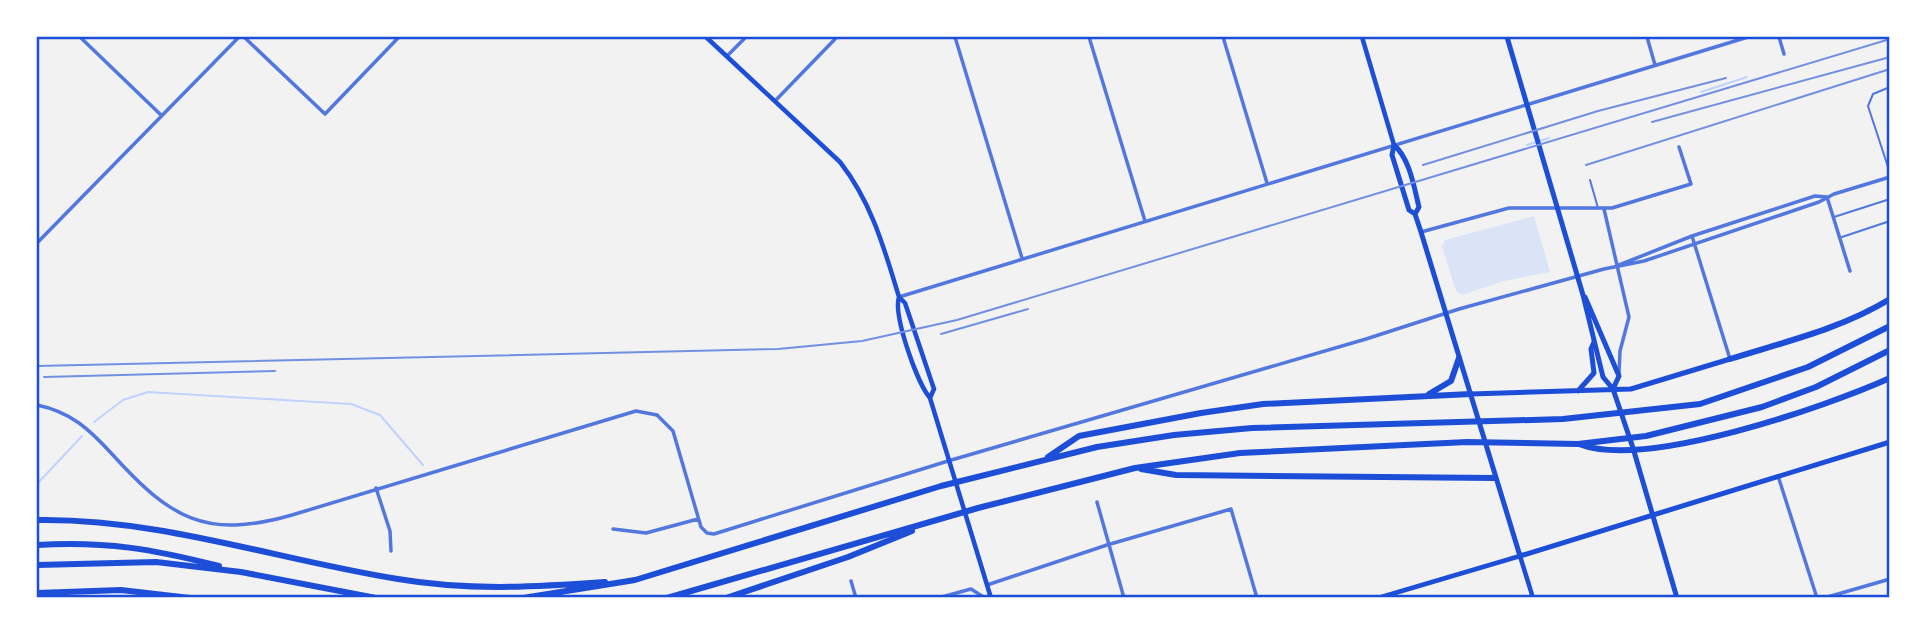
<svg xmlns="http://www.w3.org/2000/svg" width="1927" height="635" font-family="'PT Serif',serif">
	<rect width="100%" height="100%" fill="#f2f2f2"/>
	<path fill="#dbe4f7" d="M 1534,216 L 1550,272 L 1504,281 L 1462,295 L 1456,291 L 1442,247 L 1445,240 Z"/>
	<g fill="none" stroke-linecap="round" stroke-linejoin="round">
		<path stroke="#bfd3fe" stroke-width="2" d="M 1701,92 L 1747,77
			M 1527,145 L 1549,138
			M 94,422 L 123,400 L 148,392 L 351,404 L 380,415 L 423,465
			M 37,484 L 82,436"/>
		<path stroke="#5277de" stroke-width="2" d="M 1890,87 L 1873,94 L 1868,106 L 1890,173
			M 1590,180 L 1598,208
			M 1834,217 L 1890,199
			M 1842,237 L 1890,221"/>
		<path stroke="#5277de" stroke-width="3.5" d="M 80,37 L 161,115
			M 244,37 L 325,114 L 399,37
			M 955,37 L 1022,258
			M 1089,37 L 1145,221
			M 1223,37 L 1267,183
			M 1647,37 L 1655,65
			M 1779,37 L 1784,54
			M 727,56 L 746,37
			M 1827,197 L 1850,271
			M 1604,209 L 1629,317 L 1620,351 L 1619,374
			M 1421,232 L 1509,208 L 1612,208 L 1691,184 L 1679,147
			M 1692,236 L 1730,359
			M 1619,265 L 1692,236 L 1815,196 L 1827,197
			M 899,297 L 1748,37
			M 657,415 L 673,431 L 701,527 L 707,533 L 714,534 L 948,461 L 1366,339 L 1459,309 L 1604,269 L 1644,261 L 1819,202 L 1834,194 L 1890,177
			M 1779,479 L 1817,598
			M 376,488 L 390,531 L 391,551
			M 1097,502 L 1124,598
			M 613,529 L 646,533 L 698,519
			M 851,581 L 856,598
			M 987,585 L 1107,545 L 1231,509 L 1257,598
			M 938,598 L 971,589 L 985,598
			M 1824,598 L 1890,579"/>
		<path stroke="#5277de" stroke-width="3.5" d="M 775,101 L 837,37
			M 37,243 L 239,37
			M 37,405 C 71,412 89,429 112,454 C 170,518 205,540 292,515 L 636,411 L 657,415"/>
		<path stroke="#1d4ed8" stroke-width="4.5" d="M 706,37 L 840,162 C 872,203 884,248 899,297 L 905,303 L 934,389 L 930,398
			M 1362,37 L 1394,145
			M 899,297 C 893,315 917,383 930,398 L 991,598
			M 1378,598 L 1520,556 L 1533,598"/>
		<path stroke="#1d4ed8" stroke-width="5" d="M 1507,37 L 1583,295 L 1603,377 L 1613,389 L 1633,448 L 1677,598
			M 1415,214 L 1419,207 C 1414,187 1410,159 1394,145 L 1392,155 L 1409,210 L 1415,214 L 1421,232 L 1520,556 L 1890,442
			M 1585,297 L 1619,376 L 1613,389
			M 1578,391 L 1594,373 L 1591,349 L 1594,342
			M 1471,394 L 1631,389 L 1730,359"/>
		<path stroke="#1d4ed8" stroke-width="6" d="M 1730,359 C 1784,342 1841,329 1890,299
			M 1429,394 L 1451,381 L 1459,358
			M 1579,444 C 1645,470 1825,407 1890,378
			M 1048,457 L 1079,436 L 1201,413 L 1263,404 L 1471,394
			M 1141,469 L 1176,475 L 1495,478
			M 37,520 C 160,518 278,560 398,579 C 468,591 535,587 605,582
			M 37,545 C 107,541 152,549 219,566
			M 37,565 L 156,562 L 241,572 L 376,598
			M 37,593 L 121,590 L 190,598
			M 523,598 L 635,580 L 941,486 L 1097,447 L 1174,435 L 1252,428 L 1563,419 L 1700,404 L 1808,367 L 1890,326
			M 667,598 L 978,508 L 1135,468 L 1240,453 L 1467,442 L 1578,444 L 1646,436 L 1762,407 L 1816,387 L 1890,350
			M 726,598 L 848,557 L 912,531"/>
		<path stroke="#7290e2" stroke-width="2" d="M 1652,122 L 1890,57
			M 1423,165 L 1598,111 L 1726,78
			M 1586,165 L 1890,69
			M 941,334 L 1028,309
			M 37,366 L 778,349 L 862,341 L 957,320 L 1890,39
			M 44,377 L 275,371"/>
	</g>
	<rect width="1927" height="635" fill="none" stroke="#ffffff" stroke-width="77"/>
	<rect x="38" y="38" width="1850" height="558" fill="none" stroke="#1d4ed8" stroke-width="2.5"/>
</svg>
